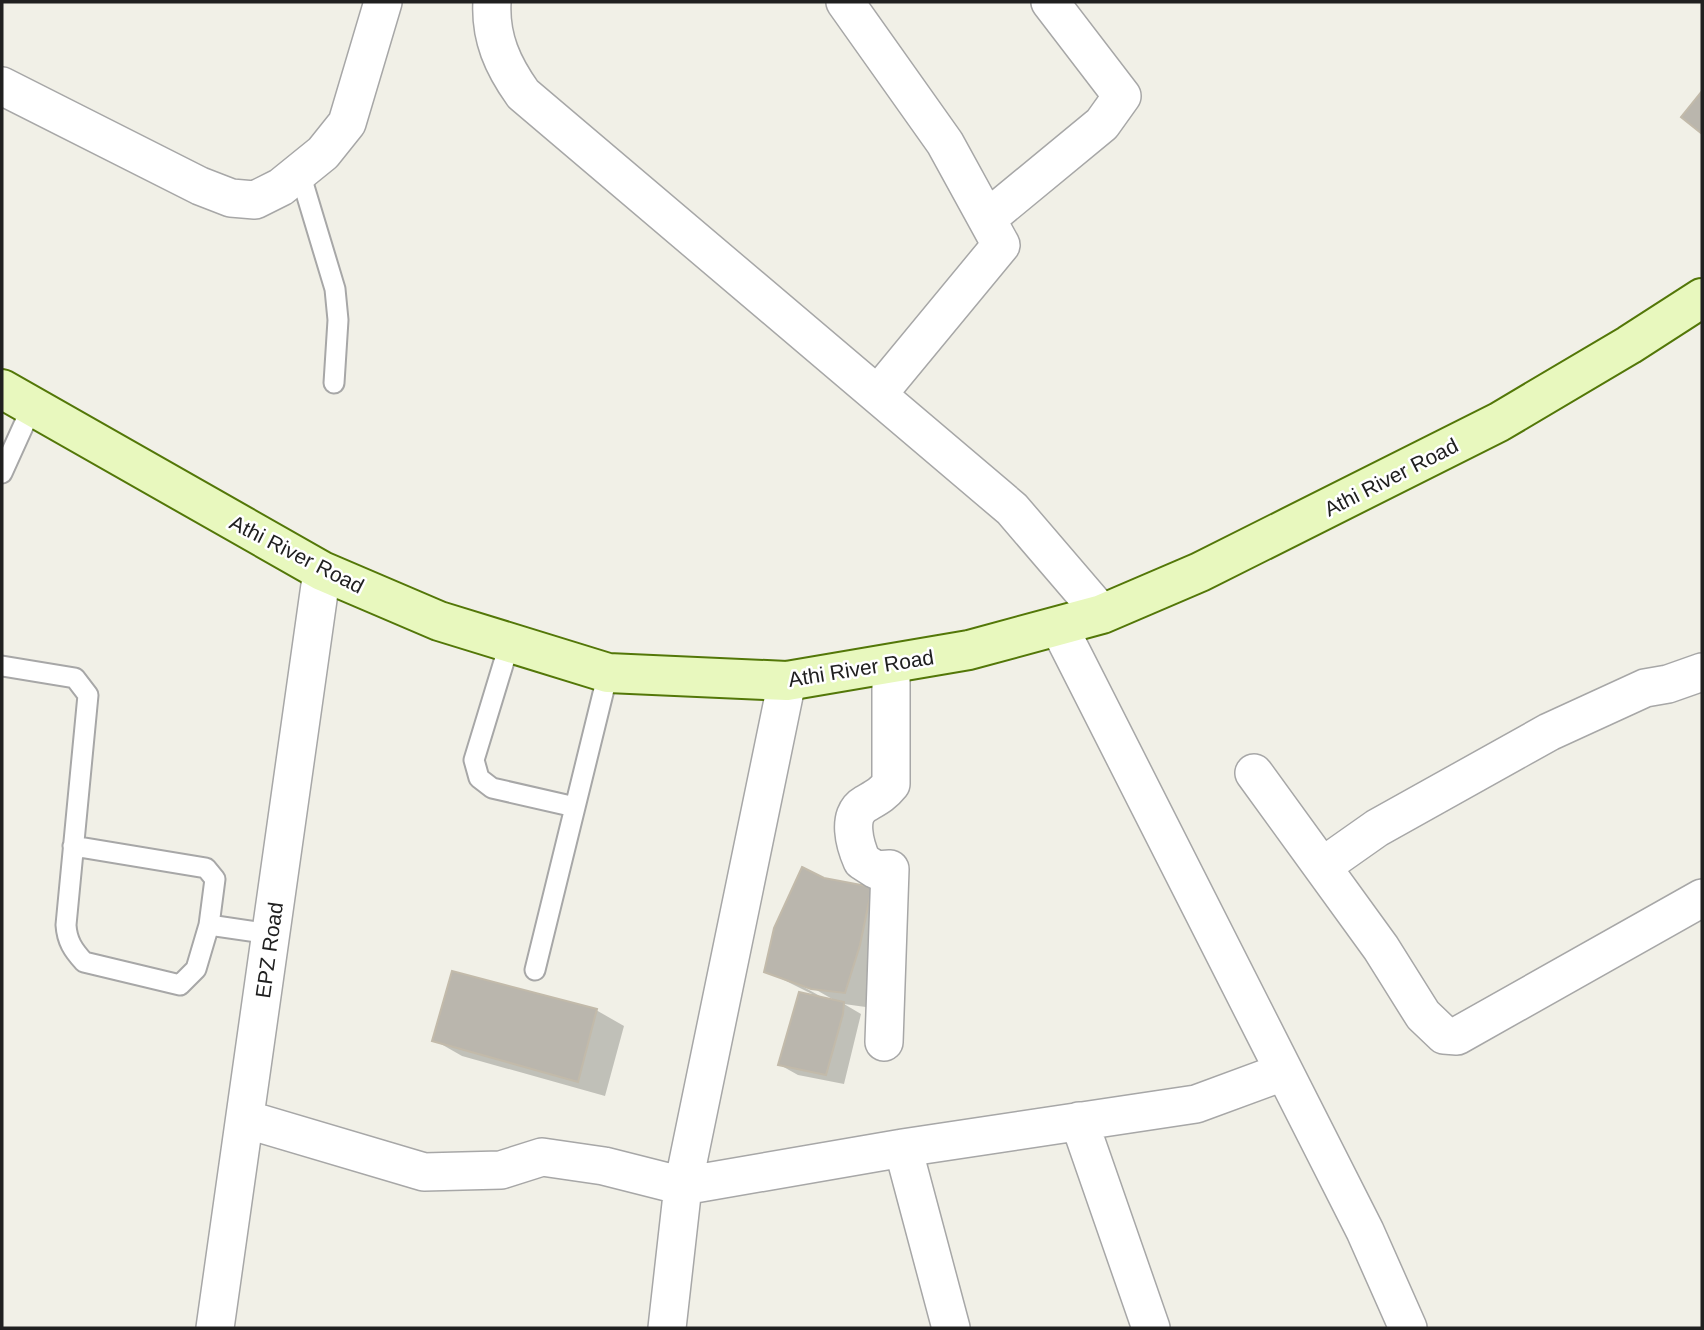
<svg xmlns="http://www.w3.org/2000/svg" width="1704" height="1330" font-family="Arial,sans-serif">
	<rect width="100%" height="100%" fill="#f1f0e7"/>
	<path fill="#0003" fill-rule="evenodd" d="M 824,879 L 871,889 L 873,1008 L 844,1004 L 861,1014 L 844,1084 L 798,1075 L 780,1065 L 812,994 L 766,971 ZM 804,983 L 834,1000 L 827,1000 L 802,986 Z
		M 596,1010 L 624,1026 L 605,1096 L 462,1056 L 434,1040 Z"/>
	<path fill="#bab6ad" stroke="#c2baaa" stroke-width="2" d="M 1702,91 L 1702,134 L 1681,117 Z
		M 802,867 L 824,878 L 872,887 L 860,945 L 845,993 L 811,989 L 764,972 L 774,928 Z
		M 452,971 L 597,1009 L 578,1082 L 432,1041 Z
		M 799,992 L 844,1002 L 843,1014 L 826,1075 L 778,1065 Z"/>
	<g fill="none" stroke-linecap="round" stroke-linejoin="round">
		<defs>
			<path id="service" d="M 300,173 L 335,289 L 338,320 L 334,383
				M 2,473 L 31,409
				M 509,645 L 474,760 L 479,778 L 492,788 L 575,807
				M 2,666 L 75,678 L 88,695 L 66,925 C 67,941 73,950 84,962 L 180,985 L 196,969 L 209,925 L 271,934
				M 73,846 L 206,868 L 215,879 L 209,925
				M 535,970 L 608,673"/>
			<path id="minor" d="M 492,2 C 490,38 503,66 523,94 L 1012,509 L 1102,614
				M 845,2 L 945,143 L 1001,245 L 878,394
				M 2,86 L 200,186 L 231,198 L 255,200 L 281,187 L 323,153 L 347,123 L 383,2
				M 988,218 L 1102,124 L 1122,96 L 1050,2
				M 1059,627 L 1365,1231 L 1408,1328
				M 787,681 L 683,1186 L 903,1148 L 1196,1104 L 1283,1072
				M 1254,773 L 1381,948 L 1423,1015 L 1444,1035 L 1457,1036 L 1702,898
				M 1323,866 L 1377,828 L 1549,732 L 1645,688 L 1668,684 L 1702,672
				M 884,1042 L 890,869 L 876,870 L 862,861 C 855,845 846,815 865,804 C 877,797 882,795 891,784 L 891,665
				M 245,1119 L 424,1172 L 501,1170 L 542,1157 L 604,1166 L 683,1186 L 667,1328
				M 1079,1121 L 1151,1328
				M 903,1148 L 951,1328
				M 215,1328 L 322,571"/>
			<path id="secondary" d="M 2,389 L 322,571 L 439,621 L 608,673 L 787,681 L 969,650 L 1102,614 L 1200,572 L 1499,422 L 1629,345 L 1702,298"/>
		</defs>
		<use href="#service" stroke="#a7a7a7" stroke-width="23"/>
		<use href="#minor" stroke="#a7a7a7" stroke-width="40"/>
		<use href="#secondary" stroke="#537708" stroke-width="42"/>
		<use href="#service" stroke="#fff" stroke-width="19"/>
		<use href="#minor" stroke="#fff" stroke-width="37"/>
		<use href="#secondary" stroke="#e8f8be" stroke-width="38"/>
	</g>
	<g text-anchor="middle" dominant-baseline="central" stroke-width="5" stroke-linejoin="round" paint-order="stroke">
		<g font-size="21" fill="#202020" stroke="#fff">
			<text transform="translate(1391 477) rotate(-27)">Athi River Road</text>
			<text transform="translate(297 554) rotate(27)">Athi River Road</text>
			<text transform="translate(861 668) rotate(-9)">Athi River Road</text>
			<text transform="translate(269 950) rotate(-82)">EPZ Road</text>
		</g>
	</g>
	<rect width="1704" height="1330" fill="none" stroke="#202020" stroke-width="7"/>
</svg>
